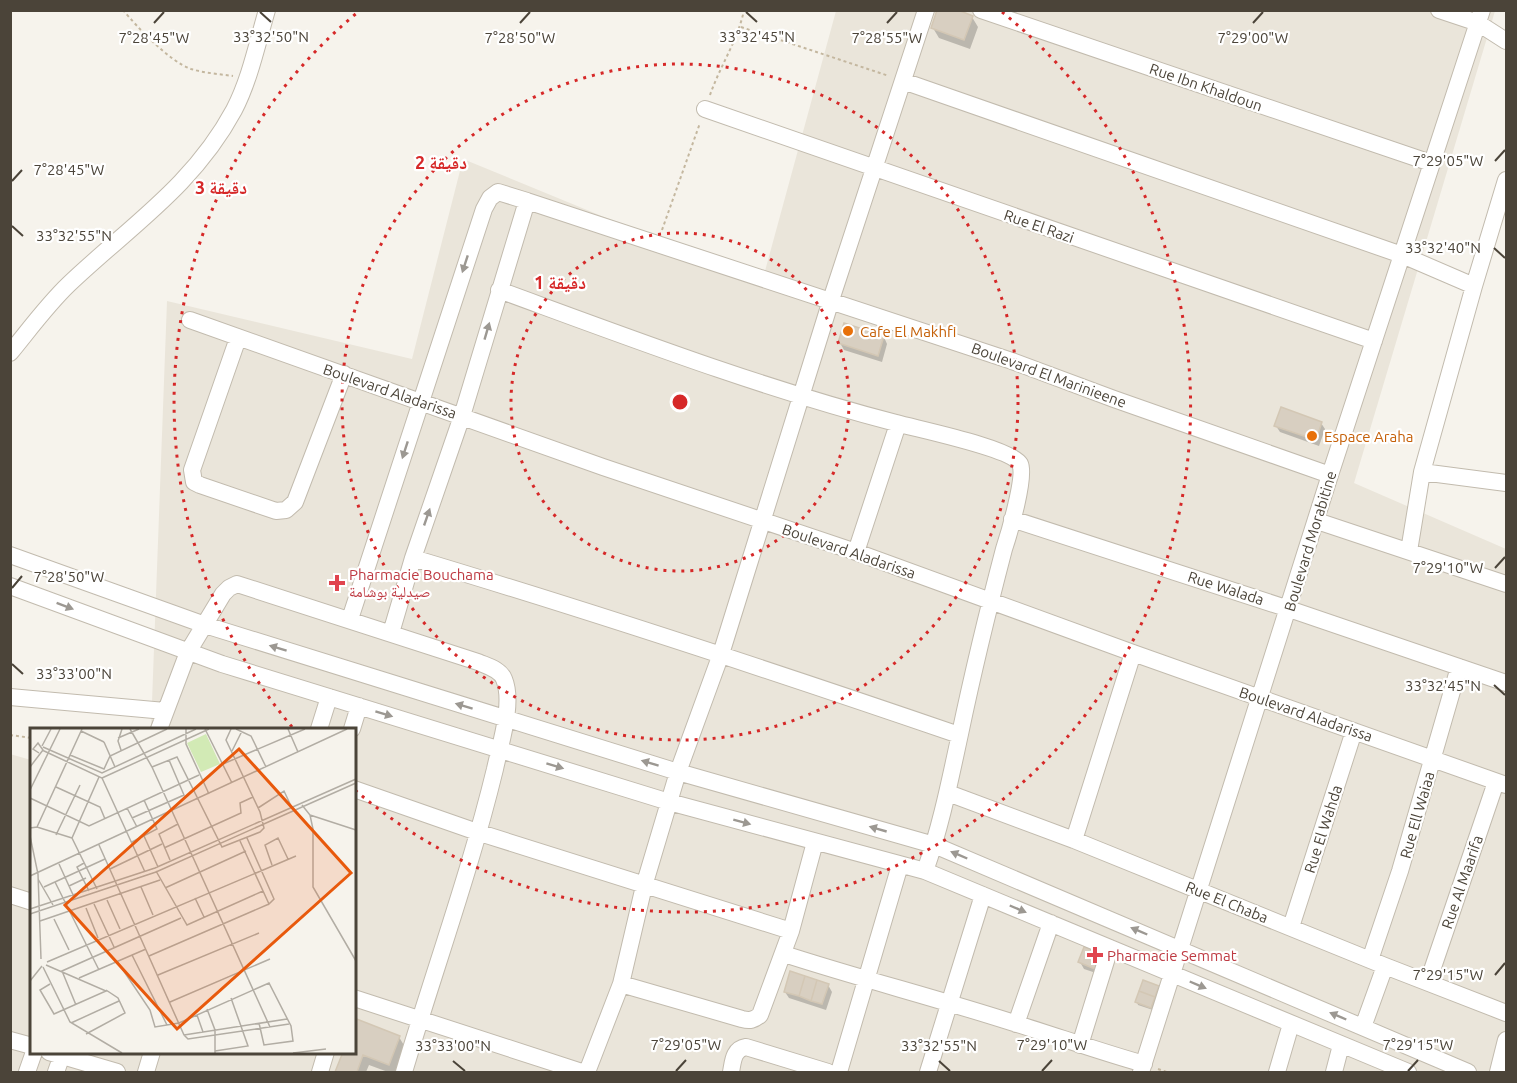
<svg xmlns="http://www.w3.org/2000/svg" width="1517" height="1083" font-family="Ubuntu,'Noto Naskh Arabic',sans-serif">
	<rect width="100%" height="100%" fill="#f6f3ec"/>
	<path fill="#eae5da" d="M 836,11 L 1495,11 L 1354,483 L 1506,549 L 1506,1072 L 11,1072 L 10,754 L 31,760 L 32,1052 L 354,1052 L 354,729 L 151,729 L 167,301 L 412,359 L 463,159 L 762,282 Z"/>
	<path fill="#0003" d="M 972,17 L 978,27 L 970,49 L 939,38 L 933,28 Z
		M 884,337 L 887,344 L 882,362 L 844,350 L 840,343 Z
		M 1321,423 L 1325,429 L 1319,446 L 1280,432 L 1276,426 Z
		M 1100,955 L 1099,974 L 1084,969 L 1080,962 Z
		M 828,985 L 832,992 L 826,1010 L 789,998 L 785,992 Z
		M 1158,988 L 1160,990 L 1153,1010 L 1138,1005 L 1137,1002 Z
		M 354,1019 L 399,1037 L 405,1047 L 396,1072 L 388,1072 L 369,1065 L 366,1072 L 337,1072 L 344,1054 L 342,1052 L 354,1052 Z"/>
	<path fill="#d8cfc1" stroke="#d3c7b4" stroke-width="1.5" d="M 937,10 L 958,10 L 973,16 L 964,40 L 931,28 Z
		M 844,323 L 884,336 L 878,356 L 838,343 Z
		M 1281,407 L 1322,422 L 1316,440 L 1274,426 Z
		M 1084,947 L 1101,953 L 1095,969 L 1078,962 Z
		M 790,971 L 805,976 L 799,996 L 784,992 Z
		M 805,976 L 817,980 L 811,1001 L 799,996 Z
		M 817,980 L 829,984 L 822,1004 L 811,1001 Z
		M 1143,980 L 1159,986 L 1155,997 L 1139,991 Z
		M 1139,991 L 1155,997 L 1151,1008 L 1135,1002 Z
		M 354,1018 L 400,1036 L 389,1065 L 363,1055 L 357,1072 L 335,1072 L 343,1052 L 341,1052 L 354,1052 Z"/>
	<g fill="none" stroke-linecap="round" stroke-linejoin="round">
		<defs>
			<path id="street" d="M 981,10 L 1431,163
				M 1439,10 L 1478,23 L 1506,41
				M 903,81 L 1402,255 L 1474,286
				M 705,109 L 1374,341
				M 527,201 L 1012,361 L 1114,399 L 1330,475
				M 499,290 C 630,338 761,388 896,423 C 917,429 1011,448 1020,464 C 1026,476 1009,534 1004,549 C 988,610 973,672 960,734 C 950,780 941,826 925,871
				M 190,320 L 603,467 L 856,552 L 1133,653 L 1506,785
				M 238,338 L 192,470 L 194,482 L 200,485 L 276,511 L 286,510 L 295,502 L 344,374
				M 10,353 C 29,330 47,305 69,284 C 130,226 193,186 234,110 C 250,79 257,44 267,10
				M 1422,472 L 1506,483
				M 1012,519 L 1289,609 L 1506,683
				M 1317,521 L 1506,584
				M 1409,551 L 1422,472 L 1474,286 L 1506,180
				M 856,552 L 898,424
				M 10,555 L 205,625 L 678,772 L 934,845 L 1468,1072
				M 413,558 C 597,613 778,673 959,735
				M 10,586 L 222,664 L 669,802 L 925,871 L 1408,1072
				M 350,619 L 484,209 L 490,198 L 498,192 L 527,201 L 462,416 L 413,558 L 391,633
				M 10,697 L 165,711
				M 159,729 L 188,652 L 223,594 L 229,588 L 237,584 L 478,662 C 487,666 500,669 504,679 C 514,703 500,745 495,769 C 470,872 434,971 404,1072
				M 319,729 L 329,697
				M 352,729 L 359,706
				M 354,789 L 480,833 L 791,931
				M 948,793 L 1074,840 L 1385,966 L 1506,1013
				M 1074,840 L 1133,653
				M 10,895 L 32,902
				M 1291,927 L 1354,731
				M 784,954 C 861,979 940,999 1017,1024 C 1059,1037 1101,1052 1144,1064
				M 1370,960 L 1400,871 L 1459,667
				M 1428,982 L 1496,782
				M 621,984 L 742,1019 C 750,1021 754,1020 760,1015 L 791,931 L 815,842
				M 354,998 L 582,1072
				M 1016,1024 L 1051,923
				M 1363,1027 L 1385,966
				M 10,1040 L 32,1046
				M 1080,1045 L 1110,948
				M 49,1052 L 117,1072
				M 27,1072 L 34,1052
				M 56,1072 L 63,1052
				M 146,1072 L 152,1052
				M 320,1072 L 326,1052
				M 587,1072 L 621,984 L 644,886 L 678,772 L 721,654 L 831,300 L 926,10
				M 731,1072 C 733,1062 733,1049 746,1047 L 828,1072
				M 839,1072 L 900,865
				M 928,1072 L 983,895
				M 1141,1072 L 1330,475 L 1482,10
				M 1277,1072 L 1291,1024
				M 1334,1072 L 1341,1045
				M 1498,1072 L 1506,1040"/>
		</defs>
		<use href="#street" stroke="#c2bbae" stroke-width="18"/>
		<path stroke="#c4b79f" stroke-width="2" stroke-dasharray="3 3" stroke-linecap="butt" d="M 123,10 C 138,28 169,61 191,69 C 204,73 219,74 233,76
			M 741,27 L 889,76
			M 710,95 C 720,66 738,40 744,10
			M 662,230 L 700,123
			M 10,735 L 32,738
			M 1158,1069 L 1167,1072"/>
		<use href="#street" stroke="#fff" stroke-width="16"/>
	</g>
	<defs><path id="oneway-solid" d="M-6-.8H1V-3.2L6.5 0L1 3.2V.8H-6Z" transform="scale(1.5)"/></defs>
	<g fill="#9c9892">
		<use href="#oneway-solid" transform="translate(465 264) rotate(108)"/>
		<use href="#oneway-solid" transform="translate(487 331) rotate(-74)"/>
		<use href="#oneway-solid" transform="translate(405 450) rotate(108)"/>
		<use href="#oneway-solid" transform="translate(427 517) rotate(-71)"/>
		<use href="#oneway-solid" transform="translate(65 606) rotate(21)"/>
		<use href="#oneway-solid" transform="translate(278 648) rotate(-163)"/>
		<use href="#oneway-solid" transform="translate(464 706) rotate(-163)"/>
		<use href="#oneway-solid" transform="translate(384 714) rotate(17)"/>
		<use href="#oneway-solid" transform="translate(650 763) rotate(-163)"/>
		<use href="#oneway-solid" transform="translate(555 766) rotate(17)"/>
		<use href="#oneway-solid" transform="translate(742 822) rotate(15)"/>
		<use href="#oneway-solid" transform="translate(878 829) rotate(-164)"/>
		<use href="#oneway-solid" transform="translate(959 855) rotate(-157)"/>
		<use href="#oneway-solid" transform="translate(1018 909) rotate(23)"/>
		<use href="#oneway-solid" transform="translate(1139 931) rotate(-157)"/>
		<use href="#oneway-solid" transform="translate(1198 985) rotate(23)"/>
		<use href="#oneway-solid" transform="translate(1338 1016) rotate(-157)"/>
	</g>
	<path fill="none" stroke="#4b4439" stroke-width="2" d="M 260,12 L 271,22M 746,12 L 757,22M 154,23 L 164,12M 520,23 L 530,12M 887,23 L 897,12M 1253,23 L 1263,12M 1495,161 L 1505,150M 12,181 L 22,170M 12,226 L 23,236M 1494,248 L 1505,258M 1495,568 L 1505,557M 12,588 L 22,576M 12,664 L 23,674M 1494,685 L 1505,695M 1495,975 L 1505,963M 453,1061 L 465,1071M 939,1061 L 950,1071M 676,1071 L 686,1060M 1042,1071 L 1052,1060M 1408,1071 L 1418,1060"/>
	<g fill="none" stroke="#d62828" stroke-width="3" stroke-dasharray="3 6">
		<circle cx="680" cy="402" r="169"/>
		<circle cx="680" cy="402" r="338"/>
		<path d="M292 727A506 506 0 0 1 358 12M1002 12A506 506 0 1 1 355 790"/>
	</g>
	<g fill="#e8710a" stroke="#fff" stroke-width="2">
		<circle cx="848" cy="331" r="6"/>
		<circle cx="1312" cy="436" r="6"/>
	</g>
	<g fill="#e0444e" stroke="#fff" stroke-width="2">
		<path d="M334 574h6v6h6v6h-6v6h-6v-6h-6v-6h6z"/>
		<path d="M1092 946h6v6h6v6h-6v6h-6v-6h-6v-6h6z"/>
	</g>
	<g text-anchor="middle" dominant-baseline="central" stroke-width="4.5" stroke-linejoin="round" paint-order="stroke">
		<g font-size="15" fill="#4b4439" stroke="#fff">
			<text transform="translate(1206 87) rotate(19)">Rue Ibn Khaldoun</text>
			<text transform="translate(1039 226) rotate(19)">Rue El Razi</text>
			<text transform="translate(1049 375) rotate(20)">Boulevard El Marinieene</text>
			<text transform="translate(390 391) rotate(19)">Boulevard Aladarissa</text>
			<text transform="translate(1310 541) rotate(-73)">Boulevard Morabitine</text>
			<text transform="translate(849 551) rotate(19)">Boulevard Aladarissa</text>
			<text transform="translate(1226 588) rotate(18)">Rue Walada</text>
			<text transform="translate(1306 714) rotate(19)">Boulevard Aladarissa</text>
			<text transform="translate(1417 815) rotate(-74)">Rue Ell Waiaa</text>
			<text transform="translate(1323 829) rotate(-72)">Rue El Wahda</text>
			<text transform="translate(1462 882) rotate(-71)">Rue Al Maarifa</text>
			<text transform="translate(1227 902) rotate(22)">Rue El Chaba</text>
		</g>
		<g font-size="15" fill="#c56008" stroke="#fff" text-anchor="start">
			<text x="860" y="331">Cafe El Makhfi</text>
			<text x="1324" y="436">Espace Araha</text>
		</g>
		<g font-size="15" fill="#be3a42" stroke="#fff" text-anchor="start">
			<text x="349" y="574">Pharmacie Bouchama<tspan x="349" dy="17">صيدلية بوشامة</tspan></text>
			<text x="1107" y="955">Pharmacie Semmat</text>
		</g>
	</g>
	<g transform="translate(30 728)">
		<rect width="326" height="326" fill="#f6f3ec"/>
		<path d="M 176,6 L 190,36 L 171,44 L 157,15 Z" fill="#d2eab5"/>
		<path fill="none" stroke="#b2ada4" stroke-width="1.5" d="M 100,1 L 122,39 L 240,299M 156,1 L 156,16 L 179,66M 175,1 L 202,55M 206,1 L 221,8 L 236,39M 258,1 L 268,24M 51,3 L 74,14M 88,10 L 109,1M 74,14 L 85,39M 12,18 L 21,1M 13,19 L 72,45 L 166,1M 12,22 L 72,50 L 115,144M 91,22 L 88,13 L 92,1M 202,23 L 212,3M 40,27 L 74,41 L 80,28 L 137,1M 193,36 L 275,1M 0,39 L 13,22 L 8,15 L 3,21 L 9,25M 122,39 L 147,29 L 192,119 L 230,104 L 234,100 L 230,84 L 196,12 L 201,1M 72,50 L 179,1M 26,59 L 70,79 L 75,91M 0,62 L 30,1M 0,70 L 59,98 L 169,47M 272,77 L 280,87 L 283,101 L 283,159 L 326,233M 97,80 L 107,99M 228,80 L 254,63 L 261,78M 280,87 L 326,102M 102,90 L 154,67 L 139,32M 7,99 L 52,1M 0,100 L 7,99 L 42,110M 26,107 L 50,57M 0,108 L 8,146 L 11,231M 114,108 L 128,139M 210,113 L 239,176 L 244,171 L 217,110M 102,114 L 127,101 L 114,72M 69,117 L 154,307M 134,120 L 211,85 L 210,75 L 223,69M 140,132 L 129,106 L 148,96M 54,135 L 47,139 L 59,163M 29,136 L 44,169M 242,137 L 235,117 L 248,110 L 258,131M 80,141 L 132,116M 126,143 L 157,197 L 233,163M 0,148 L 317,1M 8,151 L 23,177M 25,154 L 69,242M 39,158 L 56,150M 14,159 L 75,131M 111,159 L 123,187M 135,160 L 216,123M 67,161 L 42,110 L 69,49M 165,170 L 174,189M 77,172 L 90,201M 64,176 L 84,219M 56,180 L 68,210M 0,181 L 125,140 L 326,51M 0,186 L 126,144 L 326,55M 24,191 L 39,222M 10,193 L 130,152M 102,227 L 137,297M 119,228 L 239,176M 87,233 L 120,282 L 125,299 L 149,295 L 239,255 L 261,298 L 263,313 L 234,317 L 229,295M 17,234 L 266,128M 16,237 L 76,263 L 24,286 L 10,262 L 20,256M 13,239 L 40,294 L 92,325M 128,247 L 229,205M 49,250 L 116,221M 0,253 L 12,238M 140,274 L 240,231M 46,277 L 32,243 L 151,190M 177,281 L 185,302 L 185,325M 167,287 L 173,304M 41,295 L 89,273M 56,306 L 95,285 L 88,270 L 76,262M 154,307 L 158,311 L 259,296M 154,307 L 257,291M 185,323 L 218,318 L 201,270M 263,325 L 296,321"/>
		<path fill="#e8590c" fill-opacity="0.15" stroke="#e8590c" stroke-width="3" d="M 209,21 L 321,145 L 147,301 L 35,177 Z"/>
		<rect width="326" height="326" fill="none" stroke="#4b4439" stroke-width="3"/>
	</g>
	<g font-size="15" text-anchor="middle" fill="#4b4439" stroke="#fff" stroke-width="4.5" stroke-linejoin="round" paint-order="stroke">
		<text x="271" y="42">33°32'50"N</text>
		<text x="757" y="42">33°32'45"N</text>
		<text x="154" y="43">7°28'45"W</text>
		<text x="520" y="43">7°28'50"W</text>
		<text x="887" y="43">7°28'55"W</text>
		<text x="1253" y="43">7°29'00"W</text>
		<text x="1448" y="166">7°29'05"W</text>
		<text x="69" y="175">7°28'45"W</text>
		<text x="74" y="241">33°32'55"N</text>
		<text x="1443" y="253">33°32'40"N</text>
		<text x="1448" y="573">7°29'10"W</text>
		<text x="69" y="582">7°28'50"W</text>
		<text x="74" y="679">33°33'00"N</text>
		<text x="1443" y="691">33°32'45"N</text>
		<text x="1448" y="980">7°29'15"W</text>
		<text x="686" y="1050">7°29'05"W</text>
		<text x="1052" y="1050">7°29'10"W</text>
		<text x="1418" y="1050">7°29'15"W</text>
		<text x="453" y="1051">33°33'00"N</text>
		<text x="939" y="1051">33°32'55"N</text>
	</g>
	<circle cx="680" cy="402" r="9" fill="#d62828" stroke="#fff" stroke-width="3"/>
	<g font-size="18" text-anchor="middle" font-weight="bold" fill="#d62828" stroke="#fff" stroke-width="4.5" stroke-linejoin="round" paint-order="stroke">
		<text x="441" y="169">2 دقيقة</text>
		<text x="221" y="194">3 دقيقة</text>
		<text x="560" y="289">1 دقيقة</text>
	</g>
	<rect width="1517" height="1083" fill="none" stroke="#4b4439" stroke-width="24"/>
</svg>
